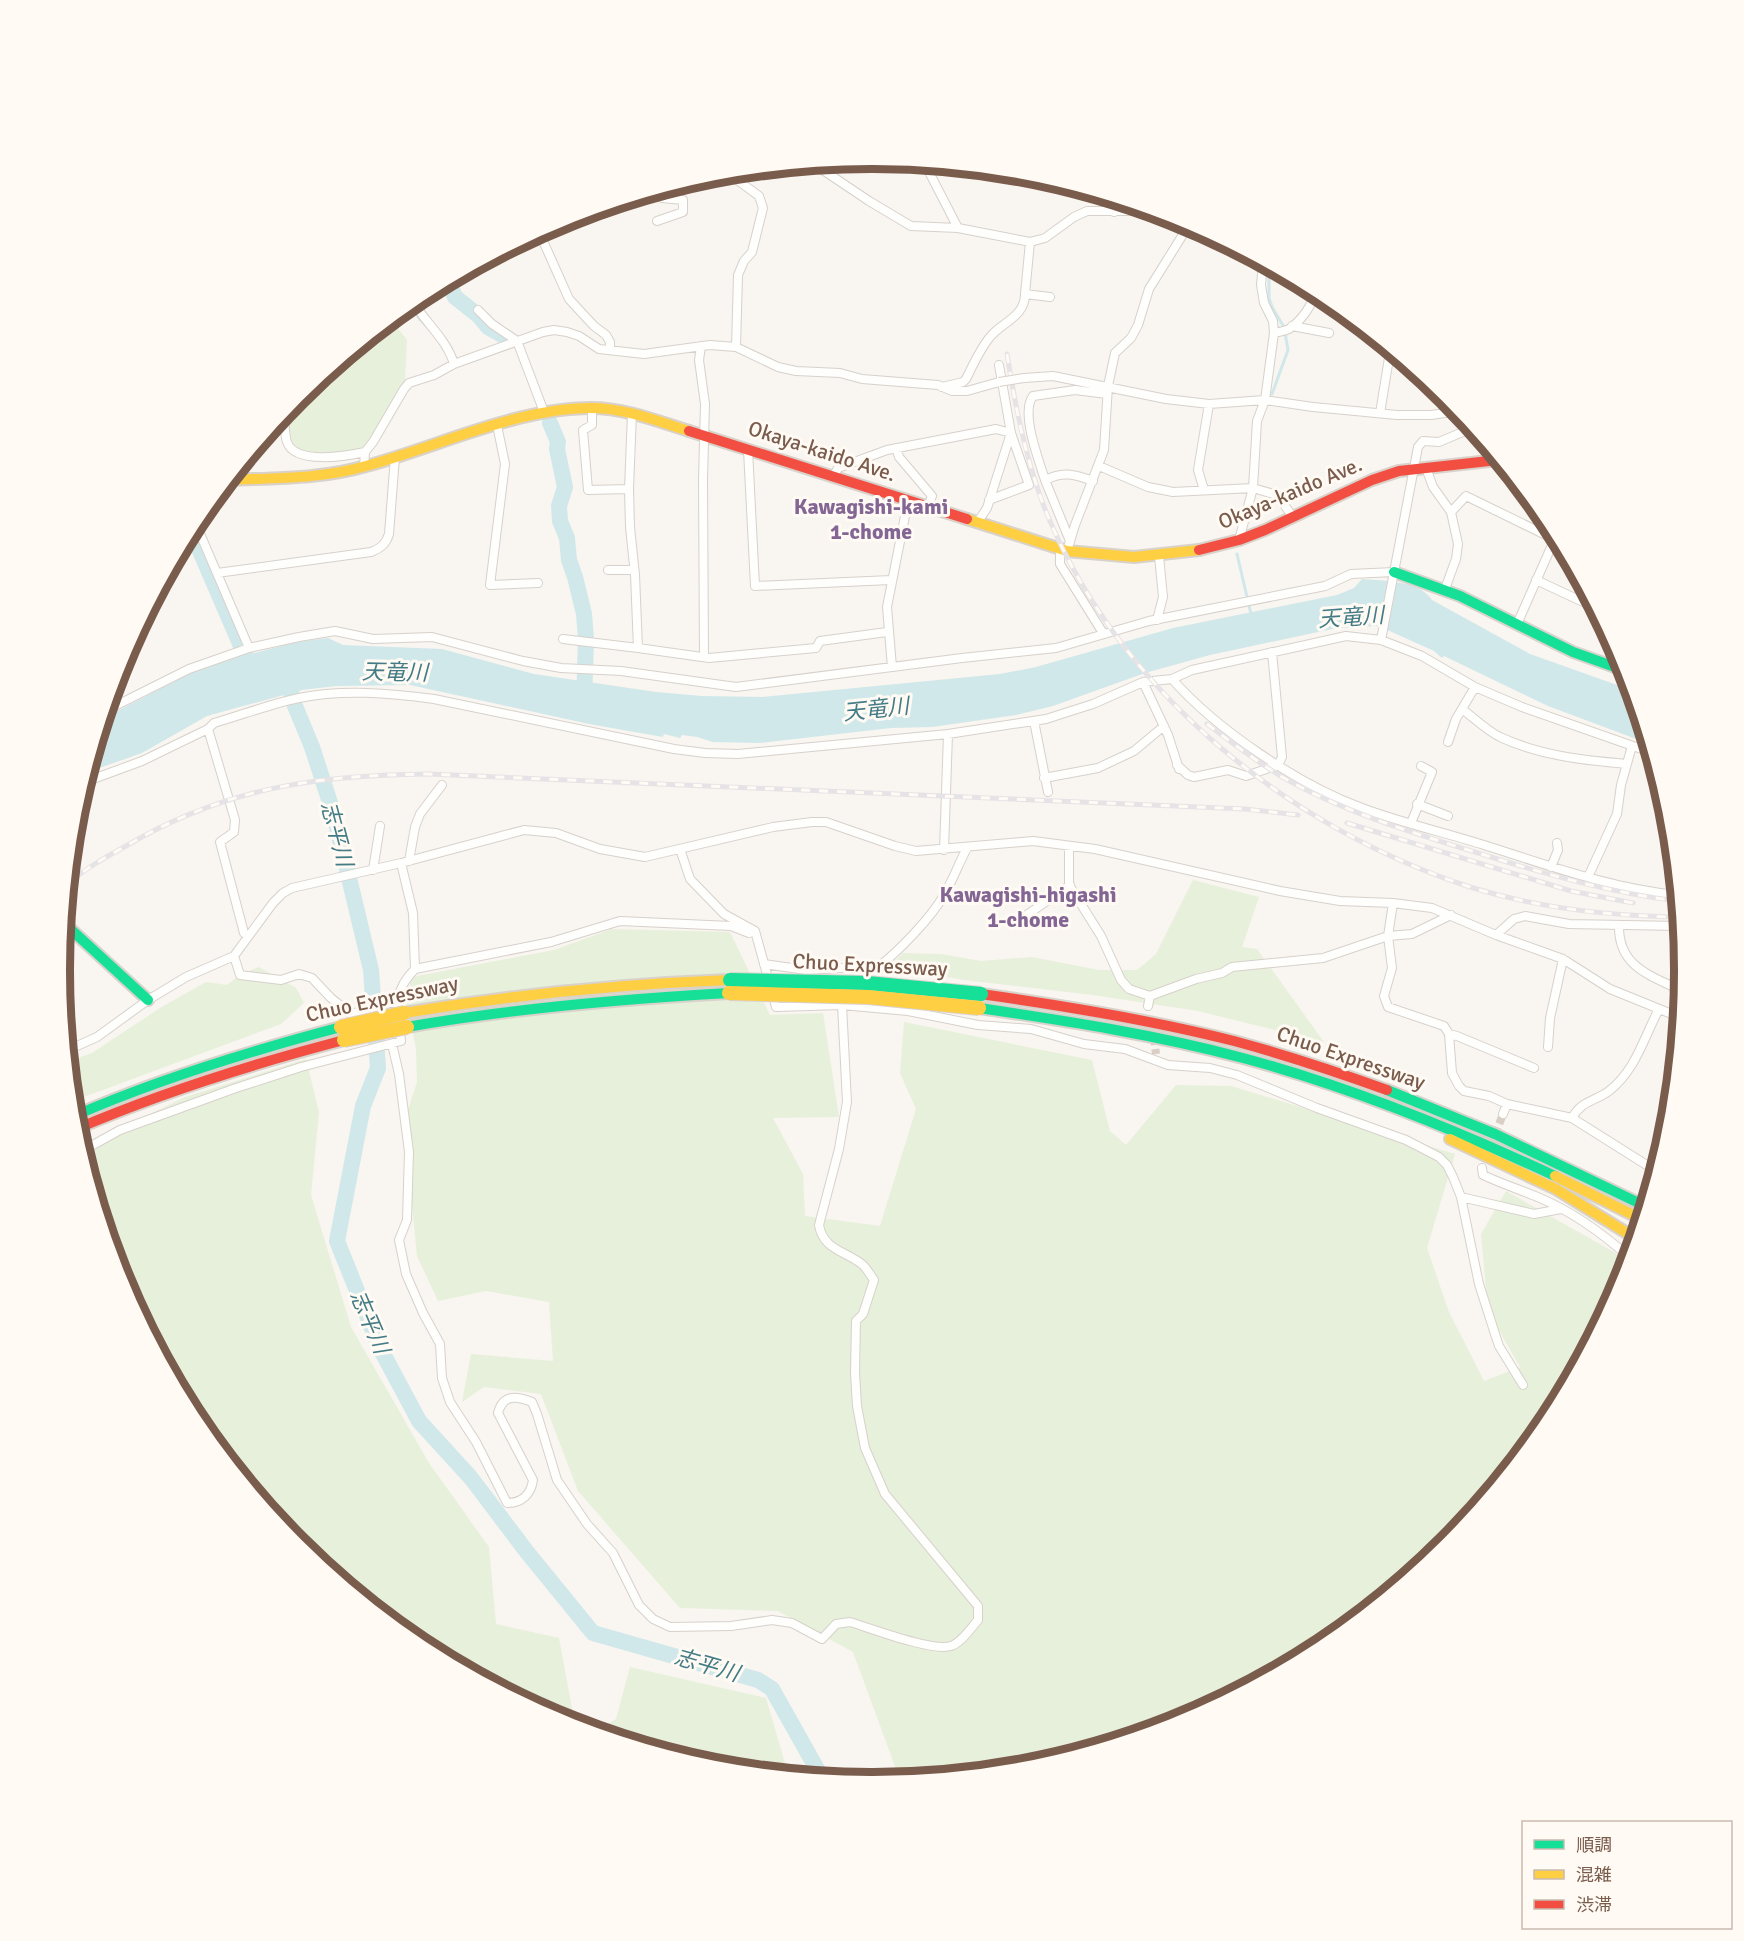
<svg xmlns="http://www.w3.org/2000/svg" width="1744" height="1941" font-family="Signika,'Noto Sans JP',sans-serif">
	<rect width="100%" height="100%" fill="#f9f5f0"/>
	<path fill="#e7f0db" d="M 391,320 L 407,340 L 405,381 L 366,445 L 359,449 L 344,453 L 309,453 L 298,449 L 292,441 L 288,422 L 288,409 L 298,396 Z
		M 1193,880 L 1259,897 L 1242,947 L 1257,949 L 1324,1042 L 1198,1011 L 1093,995 L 964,980 L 889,967 L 903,953 L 941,954 L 981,961 L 1032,957 L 1099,970 L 1137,970 L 1156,954 Z
		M 612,929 L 730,932 L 770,1015 L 823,1013 L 839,1117 L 773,1118 L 803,1174 L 805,1216 L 880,1226 L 916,1109 L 900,1073 L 904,1022 L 1092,1060 L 1110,1131 L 1126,1145 L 1176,1085 L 1231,1086 L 1455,1154 L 1427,1248 L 1449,1312 L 1484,1381 L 1520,1367 L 1488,1311 L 1481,1234 L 1506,1191 L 1614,1252 L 1628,1263 L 1622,1282 L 1547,1422 L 1446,1545 L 1323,1646 L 1182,1721 L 1030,1767 L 900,1780 L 853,1652 L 778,1611 L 680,1608 L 578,1491 L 541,1394 L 484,1387 L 462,1402 L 471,1354 L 553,1361 L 549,1302 L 486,1291 L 438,1301 L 417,1256 L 404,1122 L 417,1082 L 416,1049 L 406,999 L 412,977 L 554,950 Z
		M 259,967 L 296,988 L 304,1003 L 281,1024 L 73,1101 L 69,1061 L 92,1053 L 160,1008 L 206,982 L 227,985 L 240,975 Z
		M 306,1059 L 319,1112 L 311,1195 L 351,1327 L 429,1463 L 489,1547 L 496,1624 L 559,1638 L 575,1725 L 561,1721 L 421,1645 L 298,1544 L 197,1421 L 122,1281 L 81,1148 L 185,1097 Z
		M 1671,1102 L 1668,1129 L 1661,1154 L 1658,1152 L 1665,1105 Z
		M 630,1667 L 766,1698 L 787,1770 L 791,1775 L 713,1767 L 596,1731 L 616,1719 Z"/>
	<path fill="#d0e8ea" d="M 1362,579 C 1384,581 1419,580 1432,600 L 1530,654 L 1631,690 L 1647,743 L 1548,706 L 1444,656 L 1442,658 L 1434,651 L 1383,628 L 1375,626 L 1337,628 L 1210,655 L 1145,673 L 1053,706 L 1016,715 L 932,727 L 891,728 L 759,743 L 713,742 L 697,737 L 682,735 L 680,738 L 664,734 L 663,737 L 589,724 L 410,685 L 336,686 L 302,690 L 207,716 L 142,753 L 88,772 L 104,718 L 193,672 L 213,664 L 296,642 L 328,638 L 343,645 L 442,649 L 534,674 L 656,692 L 702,696 L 762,697 L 1000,674 L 1036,667 L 1173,628 L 1337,595 L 1354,588 Z"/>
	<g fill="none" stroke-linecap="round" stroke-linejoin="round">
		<path stroke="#d0e8ea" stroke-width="3" d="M 1269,266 L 1269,298 L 1272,307 L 1284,327 L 1288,350 L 1272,394
			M 410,304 L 419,318 L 431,331
			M 1237,554 L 1251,614"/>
		<path stroke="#d0e8ea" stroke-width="16" d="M 448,281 L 455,297 L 479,316 L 488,327 L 509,339
			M 550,423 L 558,442 L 557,449 L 565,487 L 559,506 L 560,521 L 567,538 L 569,560 L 575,577 L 584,614 L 586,639 L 584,703
			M 191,530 L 254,676
			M 285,672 L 295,706 L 312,747 L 334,815 L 371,970 L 378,1068 L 363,1106 L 337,1241 L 380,1348 L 419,1421 L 471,1478 L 527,1552 L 593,1633 L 758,1680 L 772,1689 L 822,1778"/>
		<path stroke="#d9cfc7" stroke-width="8" stroke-dasharray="8 4" stroke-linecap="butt" d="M 1154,1037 L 1156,1054
			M 1495,1135 L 1503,1114"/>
		<defs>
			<path id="street" d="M 920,163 L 926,166 L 958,228 L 1030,242 L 1045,238 L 1074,217 L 1087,211 L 1151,211
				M 814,164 L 869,201 L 911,226 L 958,228
				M 735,172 L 736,179 L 759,196 L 763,208 L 752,252 L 744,261 L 738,275 L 736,347
				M 655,192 L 662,198 L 683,200 L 683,212 L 657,221
				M 1112,199 L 1114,212
				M 539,232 L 569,299 L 594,326 L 606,335 L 610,342 L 610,350
				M 1030,242 L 1025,294 L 1050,297
				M 413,302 C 426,323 447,340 454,364
				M 478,310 L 492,324 L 517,341 L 544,412
				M 1292,326 L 1329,333
				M 1274,333 C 1279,332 1285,331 1289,329 C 1301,321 1313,305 1315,291
				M 701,346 L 699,360 L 705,404 L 703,480 L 704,657
				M 1024,378 L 1053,376 L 1166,399 L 1209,404 L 1265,400 L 1313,407 L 1397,415 L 1431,415 L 1458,411
				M 942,387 L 963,382 L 966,379 C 973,365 980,349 990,337 C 1002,322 1025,317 1025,294
				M 592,408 L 592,425 L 583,430 L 588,490 L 629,489
				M 284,413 C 285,422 284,433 287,442 C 295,465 347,456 365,452
				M 632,413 L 629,489 L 630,527 L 635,575 L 638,648 L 709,658 L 816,648 L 820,641 L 887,632
				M 1380,413 L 1390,352 L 1380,342
				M 497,425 L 505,464 L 490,585 L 538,583
				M 896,448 L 899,457 L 932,496 L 928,507
				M 748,450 L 755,586 L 891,580
				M 1099,466 L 1148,487 L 1173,492 L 1253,488 L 1277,495 L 1293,517
				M 364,467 L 365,452 L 373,442 L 404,389 L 409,383 L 434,375 L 454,364 L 543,332 L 554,330 L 567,332 L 579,336 L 599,349 L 644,354 L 710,345 L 736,347 L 778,367 L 796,371 L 840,373 L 862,379 L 938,385 L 952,391 L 967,391 L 999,382
				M 1426,468 L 1433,487 L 1451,512 L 1458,544 L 1456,559 L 1445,589
				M 833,477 L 838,468 L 887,450 L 996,429 L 1011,433 L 987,508 L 977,523
				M 1045,480 C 1039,460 1020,413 1033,396 L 1075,390 L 1107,394
				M 1204,490 L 1198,470 L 1209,404
				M 989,500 L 1029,485 L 1011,433 L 999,365
				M 1451,512 L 1466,496 L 1554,539
				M 195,522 L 249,648
				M 1239,540 L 1253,488 L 1257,421 L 1265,400 L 1274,333 L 1273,321 L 1264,303 L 1261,285 L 1263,263
				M 1070,541 L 1045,480 C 1063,471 1074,474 1093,481
				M 1060,549 L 1060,564 L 1103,633
				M 1067,551 L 1075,525 L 1104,450 L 1108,386 L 1115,353 L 1131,338 L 1138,325 L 1149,289 L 1182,236 L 1186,222
				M 608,570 L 634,570
				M 217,573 L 371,552 C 381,548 386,544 389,534 L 395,457
				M 1536,580 L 1594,607
				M 1157,620 L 1163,597 L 1159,556
				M 1518,622 L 1556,536
				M 563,639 L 638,648
				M 1381,640 L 1418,447 L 1423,441 L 1439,442 L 1472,428
				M 892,667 L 887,607 L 908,501
				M 1172,679 C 1217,730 1299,785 1362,808 C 1402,823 1443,832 1484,845 C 1547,865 1610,888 1677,895
				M 1143,682 L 1168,735 L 1179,769
				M 1462,709 C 1474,718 1486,730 1500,737 C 1541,756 1583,760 1627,764
				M 107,710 L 189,669 L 249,648 L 299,637 L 335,631 L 373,639 L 432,637 L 523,661 L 561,668 L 621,671 L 736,687 L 962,658 L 1056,648 L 1149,621 L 1325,586 L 1351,574 L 1394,572
				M 1034,721 L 1048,792
				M 208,729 L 235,820 L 234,832 L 220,842 L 244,933 L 248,936
				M 1448,742 L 1456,719 L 1475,687
				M 1177,765 L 1188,775 L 1194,777 L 1228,770 L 1246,776 L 1278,765 L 1282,757 L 1272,652
				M 1044,778 L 1098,768 L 1134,751 L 1164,726
				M 85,782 L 142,761 L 208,729 L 214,723 C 242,715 270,704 299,698 C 342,689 390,693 434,699 L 674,749 L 705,753 L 738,754 L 948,734 L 1046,719 L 1093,704 L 1143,682 L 1172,679 L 1192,670 L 1346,636 L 1381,640 L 1422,656 L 1475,687 L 1522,707 L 1650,752
				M 1417,804 L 1448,816
				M 1658,804 L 1668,811
				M 1411,823 L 1432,772 L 1421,766
				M 1069,846 L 1069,885 L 1101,936 L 1121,980 L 1129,989 L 1150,996 L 1196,979 L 1222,973 L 1232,967 L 1323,958 L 1388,936 L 1412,934 L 1451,915
				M 680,849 L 690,879 L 724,914 L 755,931 L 776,1007 L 842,1005 L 908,1011 L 978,1025 L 1031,1029 L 1084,1044 L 1125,1049 L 1168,1065 L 1210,1068 L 1237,1075 L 1317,1108 L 1406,1140 L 1439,1157 L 1447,1165 L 1453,1177 L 1461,1197 L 1479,1284 L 1495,1334 L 1499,1346 L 1523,1385
				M 944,850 L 948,734
				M 409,861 L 415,827 L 420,814 L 442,785
				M 401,863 L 413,913 L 415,969
				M 1551,867 L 1558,850 L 1557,843
				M 373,870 L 380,826
				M 1588,877 L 1617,814 L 1621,785 L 1632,746
				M 1393,903 L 1388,936 L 1392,968 L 1384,996 L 1388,1007 L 1444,1026 L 1449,1034 L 1457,1036 L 1534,1068
				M 1015,923 L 1070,885
				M 1619,925 C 1618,967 1650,975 1682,991
				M 1496,935 L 1514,919 L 1525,916 L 1569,924 L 1680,926
				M 234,956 L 240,975 L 281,980 L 299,974 L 312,978 L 331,998 L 351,1014 L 354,1027
				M 764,964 L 806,970 L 859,967 L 877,968 C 898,952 931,918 944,895 C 953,880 959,863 967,848
				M 1148,1006 L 1150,996
				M 351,1014 L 397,1001
				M 1449,1034 L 1452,1073 L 1459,1086 L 1464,1091 L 1489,1096 L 1507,1104 L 1572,1118 L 1656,1171
				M 392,1044 L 399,1074 L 409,1152 L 407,1220 L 399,1240 L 406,1274 L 423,1313 L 440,1344 L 442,1378 L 450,1402 L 476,1442 L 507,1503 C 522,1503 531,1494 533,1480 L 498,1413 C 503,1394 516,1396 532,1402 L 537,1414 L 557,1480 L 587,1524 L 613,1553 L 639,1605 L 653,1619 L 670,1627 L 731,1626 L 772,1620 L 792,1623 L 822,1639 L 836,1624 L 850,1622 C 870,1628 933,1652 951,1646 C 961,1643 971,1628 978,1620 L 978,1606 L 885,1494 L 865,1448 L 857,1406 L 855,1373 L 856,1321 L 863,1314 L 874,1280 C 871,1276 867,1269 863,1265 C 846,1251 823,1250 819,1225 L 839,1149 L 847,1102 L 842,1005
				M 1548,1047 L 1550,1018 L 1563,959
				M 68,1050 L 97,1037 L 148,1000 L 186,977 L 234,956 L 273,903 L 283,893 L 292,888 L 401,863 L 524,830 L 556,833 L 600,849 L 645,857 L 773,827 L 812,822 L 826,822 L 895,846 L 916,851 L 1033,841 L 1095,849 L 1280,891 L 1340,901 L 1393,903 L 1432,908 L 1496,935 L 1563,959 L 1610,989 L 1679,1017
				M 1503,1114 L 1507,1104
				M 1572,1118 C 1582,1100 1594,1102 1609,1091 C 1636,1070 1644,1037 1659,1009
				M 82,1151 L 120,1130 L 236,1088 L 301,1067 L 401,1041 C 398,1010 391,993 415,969 L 551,942 L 620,921 L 731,926 L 749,933
				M 1482,1168 L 1483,1175 C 1502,1184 1521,1190 1540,1198 C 1573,1212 1602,1233 1629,1257
				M 1461,1197 L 1534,1214 L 1561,1209"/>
			<path id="fast" d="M 1394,572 L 1460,596 L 1573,652 L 1626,671
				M 65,924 L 148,1000
				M 979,1008 C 1068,1021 1157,1035 1243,1058 C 1351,1087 1454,1129 1555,1176
				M 407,1027 C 514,1008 621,999 729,993
				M 1387,1090 L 1495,1134 L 1645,1206
				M 74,1116 C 161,1078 250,1051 341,1027"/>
			<path id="slow" d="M 229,480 C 274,478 322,479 366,466 C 437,447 517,408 591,408 C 625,408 657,421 689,431
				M 967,519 L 1067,551 L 1134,557 L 1199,550
				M 404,1013 C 512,995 620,984 730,980
				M 1450,1139 L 1556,1189 L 1635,1238
				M 1555,1176 L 1641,1219"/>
			<path id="jam" d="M 689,431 L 967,519
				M 1199,550 L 1239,540 L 1265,530 L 1372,480 L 1399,471 L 1498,460
				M 981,994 C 1066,1006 1151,1020 1234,1041 C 1286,1055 1337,1072 1387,1090
				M 76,1129 C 163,1092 252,1064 344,1040"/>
		</defs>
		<use href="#street" stroke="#d7d1cb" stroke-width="10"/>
		<use href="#fast" stroke="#d9d2cb" stroke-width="14"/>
		<use href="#slow" stroke="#d9d2cb" stroke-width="14"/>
		<use href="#jam" stroke="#d9d2cb" stroke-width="14"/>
		<use href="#street" stroke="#fefefd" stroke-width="8"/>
		<use href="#fast" stroke="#16e098" stroke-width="10"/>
		<use href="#slow" stroke="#ffcf43" stroke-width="10"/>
		<use href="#jam" stroke="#f24e42" stroke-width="10"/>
		<defs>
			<path id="rail" d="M 1007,354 C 1015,406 1025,455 1043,504 C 1114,687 1285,827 1470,887 C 1537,908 1609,916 1679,917
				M 1207,724 C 1232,743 1256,761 1282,777 C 1347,814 1420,835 1491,857 C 1552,876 1613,893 1677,901
				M 1347,823 L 1571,891 L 1633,903
				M 69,883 C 86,868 106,857 126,846 C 224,788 317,775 428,774 L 1245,809 L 1298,815"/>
		</defs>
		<use href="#rail" stroke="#e6e3e7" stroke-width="5"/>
		<use href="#rail" stroke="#fffaf3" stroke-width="3" stroke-dasharray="9" stroke-linecap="butt"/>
		<defs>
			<path id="street-bridge" d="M 999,382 L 1024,378"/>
			<path id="fast-bridge" d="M 730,980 L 867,983 L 981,994"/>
			<path id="slow-bridge" d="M 729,993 L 868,997 L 979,1008
				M 341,1027 L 404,1013
				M 344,1040 L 407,1027"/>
		</defs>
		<use href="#street-bridge" stroke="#d7d1cb" stroke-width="10" stroke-linecap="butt"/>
		<use href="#fast-bridge" stroke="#dad1cc" stroke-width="16" stroke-linecap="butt"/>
		<use href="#slow-bridge" stroke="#dad1cc" stroke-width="16" stroke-linecap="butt"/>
		<use href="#street-bridge" stroke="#fefefd" stroke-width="8"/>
		<use href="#fast-bridge" stroke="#16e098" stroke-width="14"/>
		<use href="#slow-bridge" stroke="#ffcf43" stroke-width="14"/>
	</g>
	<g text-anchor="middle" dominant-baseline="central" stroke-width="6" stroke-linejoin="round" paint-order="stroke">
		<g font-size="21" fill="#7a5c4d" stroke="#fffaf3">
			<text transform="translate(822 451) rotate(18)">Okaya-kaido Ave.</text>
			<text transform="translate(1290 493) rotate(-23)">Okaya-kaido Ave.</text>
			<text transform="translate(870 965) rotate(3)">Chuo Expressway</text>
			<text transform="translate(382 999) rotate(-12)">Chuo Expressway</text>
			<text transform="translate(1351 1058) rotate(19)">Chuo Expressway</text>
		</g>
		<g font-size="22" font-weight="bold" fill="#846695" stroke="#fffaf3">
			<text x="871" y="506">Kawagishi-kami<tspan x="871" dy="25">1-chome</tspan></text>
			<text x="1028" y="894">Kawagishi-higashi<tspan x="1028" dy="25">1-chome</tspan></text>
		</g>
		<g font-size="22" font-style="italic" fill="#437c86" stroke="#fffaf3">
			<text transform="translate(1351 617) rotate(-4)">天竜川</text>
			<text transform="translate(395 672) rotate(1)">天竜川</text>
			<text transform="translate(876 709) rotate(-6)">天竜川</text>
			<text transform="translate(337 834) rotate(75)">志平川</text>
			<text transform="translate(370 1322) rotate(67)">志平川</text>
			<text transform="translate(707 1665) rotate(16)">志平川</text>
		</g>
	</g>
	<path d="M0 0H1744V1941H0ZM871 169H873A801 801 0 0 1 1674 970V971A801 801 0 0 1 873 1772H871A801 801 0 0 1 70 971V970A801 801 0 0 1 871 169Z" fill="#fffaf3" fill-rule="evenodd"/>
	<path fill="none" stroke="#7a5c4d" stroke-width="8" d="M871 169H873A801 801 0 0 1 1674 970V971A801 801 0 0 1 873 1772H871A801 801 0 0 1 70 971V970A801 801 0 0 1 871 169Z"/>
	<rect x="1522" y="1821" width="210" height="108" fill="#fffaf3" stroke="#cabbb1" stroke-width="1.5"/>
	<rect x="1534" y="1840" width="30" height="9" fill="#16e098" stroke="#cabbb1" stroke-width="1.5"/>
	<text x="1576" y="1851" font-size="18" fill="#7a5c4d">順調</text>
	<rect x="1534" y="1870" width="30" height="9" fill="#ffcf43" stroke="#cabbb1" stroke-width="1.5"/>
	<text x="1576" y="1881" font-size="18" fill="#7a5c4d">混雑</text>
	<rect x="1534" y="1900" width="30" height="9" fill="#f24e42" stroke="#cabbb1" stroke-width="1.5"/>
	<text x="1576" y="1911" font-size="18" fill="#7a5c4d">渋滞</text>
</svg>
